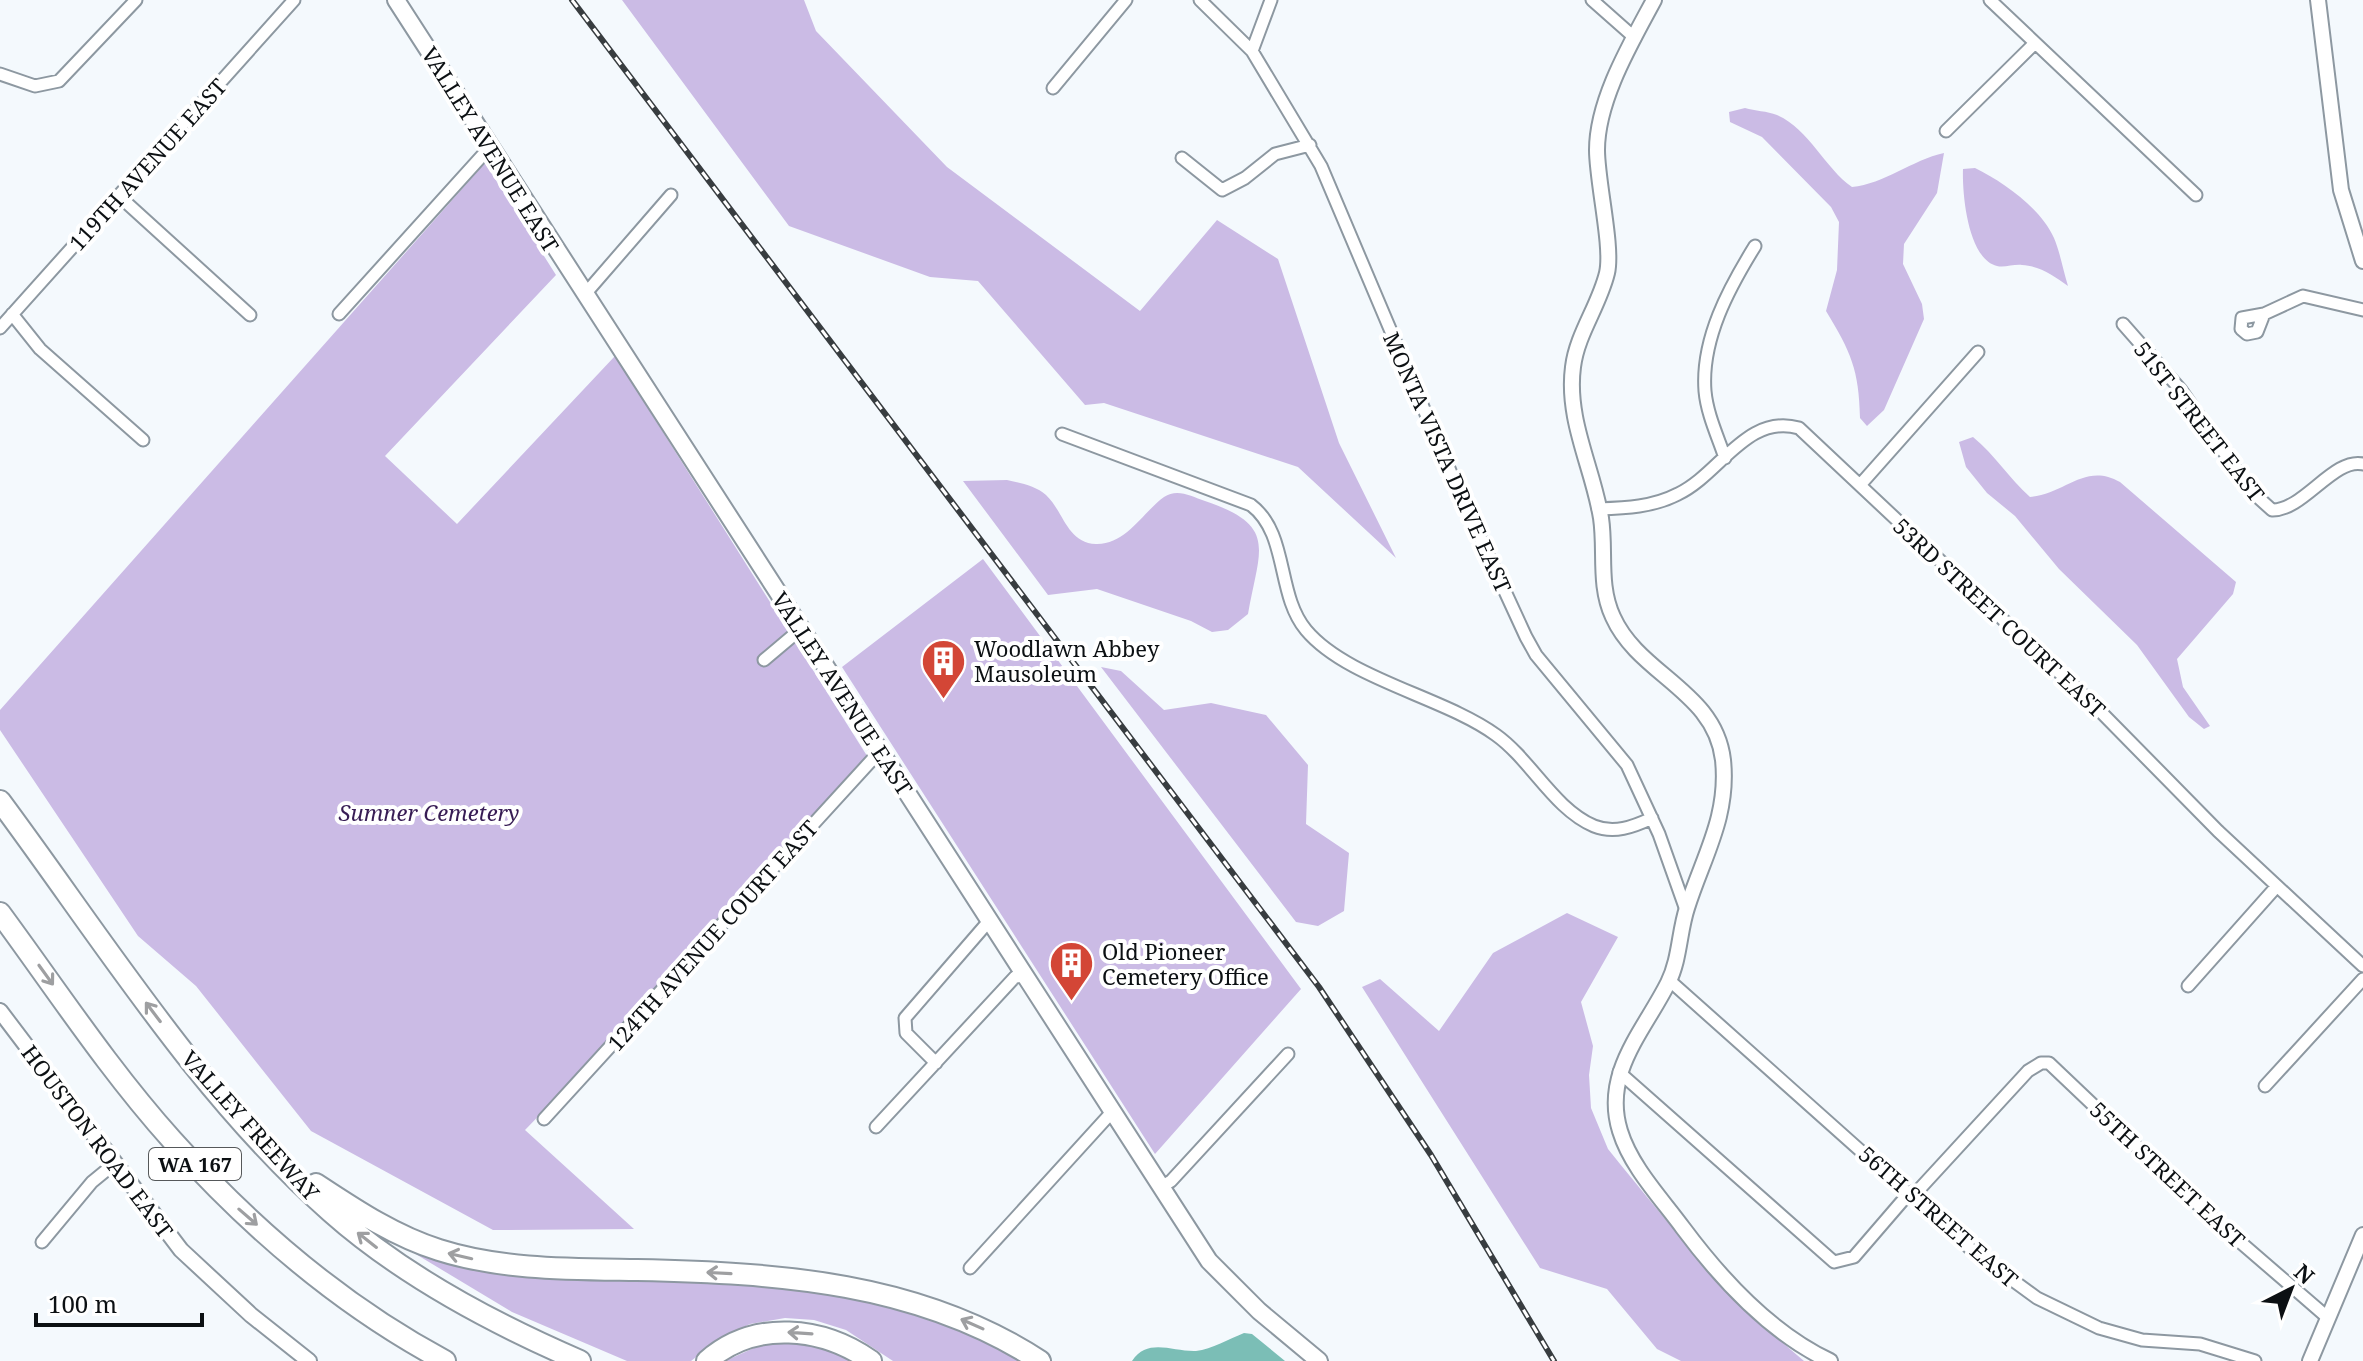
<svg xmlns="http://www.w3.org/2000/svg" width="2363" height="1361" font-family="'Noto Serif',serif">
	<rect width="100%" height="100%" fill="#f4f9fd"/>
	<path fill="#cbbbe5" d="M 622,0 L 804,0 L 816,31 L 947,167 L 1140,311 L 1217,220 L 1278,259 L 1339,443 L 1396,558 L 1298,467 L 1104,403 L 1085,405 L 978,281 L 930,277 L 789,226 Z
		M 1745,108 C 1755,111 1767,111 1777,115 C 1808,128 1825,168 1852,187 C 1884,184 1912,160 1944,153 L 1937,193 L 1904,244 L 1903,264 L 1922,304 L 1924,319 L 1884,410 L 1867,426 L 1860,418 C 1859,370 1851,352 1826,311 L 1837,270 L 1839,222 L 1831,207 L 1762,137 L 1730,122 L 1729,112 Z
		M 485,163 L 556,275 L 385,456 L 457,524 L 615,356 L 869,759 L 680,970 L 525,1130 L 634,1229 L 493,1230 L 311,1131 L 196,986 L 138,936 L 0,730 L 0,710 Z
		M 1975,168 C 2003,182 2040,207 2054,238 C 2060,252 2063,270 2068,286 C 2054,276 2040,266 2022,265 C 2014,264 2004,268 1997,266 C 1968,259 1962,194 1963,169 Z
		M 1973,437 C 1995,455 2009,478 2030,497 C 2065,494 2085,462 2120,482 L 2236,582 L 2233,594 L 2177,659 L 2183,687 L 2210,726 L 2204,729 L 2189,717 L 2137,645 L 2059,569 L 2015,516 L 1987,493 L 1966,467 L 1959,442 Z
		M 1007,480 C 1020,483 1036,486 1046,495 C 1064,512 1067,543 1096,544 C 1126,545 1143,512 1164,497 C 1177,488 1191,496 1205,501 C 1279,526 1259,549 1248,614 L 1228,630 L 1212,632 L 1191,621 L 1097,589 L 1048,595 L 963,481 Z
		M 983,559 L 1301,989 L 1155,1154 L 842,667 Z
		M 1101,667 L 1121,671 L 1164,710 L 1211,703 L 1266,715 L 1308,765 L 1306,824 L 1349,853 L 1344,911 L 1318,926 L 1296,922 Z
		M 1567,913 L 1618,937 L 1581,1002 L 1593,1046 L 1589,1075 L 1591,1108 L 1608,1149 C 1671,1227 1728,1297 1804,1361 L 1681,1361 L 1657,1349 L 1607,1289 L 1540,1268 L 1362,987 L 1380,979 L 1439,1031 L 1493,953 Z
		M 404,1247 L 579,1278 L 783,1284 L 886,1302 L 970,1332 L 1025,1361 L 893,1361 L 846,1330 L 814,1320 L 785,1318 L 750,1324 L 720,1338 L 691,1361 L 627,1361 L 512,1312 Z
		M 787,1341 L 833,1349 L 855,1361 L 725,1361 L 765,1343 Z"/>
	<path fill="#7bbeb6" d="M 1244,1333 L 1252,1334 L 1285,1361 L 1132,1361 C 1148,1337 1173,1352 1196,1351 C 1212,1349 1229,1339 1244,1333 Z"/>
	<g fill="none" stroke-linecap="round" stroke-linejoin="round">
		<defs>
			<path id="minor" d="M 1200,0 L 1252,51
				M 1271,0 L 1252,51 L 1321,166 L 1456,485 L 1526,637 L 1536,655 L 1627,765 L 1659,834 L 1686,910
				M 1592,0 L 1635,38
				M 1990,0 L 2196,195
				M 0,74 L 35,86 L 59,81 L 136,0
				M 1053,88 L 1126,0
				M 1946,131 L 2035,43
				M 1182,158 L 1222,190 L 1245,178 L 1275,154 L 1310,145
				M 119,196 L 250,315
				M 586,293 L 671,195
				M 12,314 L 40,349 L 143,440
				M 339,314 L 490,147
				M 2264,314 L 2257,332 L 2247,334 L 2241,329 L 2242,318 L 2264,314 L 2303,296 L 2363,310
				M 2123,324 L 2181,390 L 2251,491 L 2272,510 C 2303,511 2334,457 2363,464
				M 0,328 L 294,0
				M 1062,434 L 1251,505 C 1289,534 1276,594 1306,630 C 1347,679 1444,697 1496,735 C 1531,760 1554,809 1594,826 C 1614,834 1633,827 1652,818
				M 1725,458 C 1718,437 1707,414 1705,391 C 1701,339 1729,288 1755,246
				M 1860,485 L 1978,352
				M 1598,509 C 1626,508 1653,507 1678,494 C 1720,474 1747,413 1799,428 L 2097,708 L 2218,831 L 2363,966
				M 764,660 L 802,628
				M 1669,980 L 1974,1252 L 2037,1298 L 2099,1328 L 2142,1340 L 2200,1344 L 2255,1361
				M 2188,986 L 2277,886
				M 936,1063 L 906,1033 L 905,1018 L 989,921
				M 1619,1072 L 1834,1262 L 1854,1257 L 1910,1192
				M 2265,1086 L 2363,979
				M 544,1119 L 880,751
				M 876,1127 L 1015,977 L 1025,976
				M 1161,1187 L 1171,1181 L 1288,1054
				M 1914,1195 L 2028,1071 L 2041,1063 L 2049,1063 L 2210,1216 L 2327,1317
				M 42,1242 L 92,1182 L 114,1164
				M 970,1268 L 1112,1112"/>
			<path id="tertiary" d="M 1654,0 C 1631,43 1597,100 1597,150 C 1597,182 1613,247 1607,273 C 1599,306 1577,334 1573,367 C 1566,420 1593,468 1601,518 C 1606,551 1598,585 1613,617 C 1639,675 1715,691 1723,760 C 1729,817 1703,857 1687,908 C 1679,932 1680,959 1668,983 C 1644,1031 1602,1073 1620,1131 C 1631,1167 1661,1198 1683,1228 C 1721,1279 1772,1334 1830,1361
				M 2318,0 L 2341,190 L 2363,261
				M 0,1011 L 181,1250 L 251,1315 L 309,1361
				M 2310,1361 L 2363,1235"/>
			<path id="secondary" d="M 396,0 L 1209,1261 L 1259,1311 L 1319,1361"/>
			<path id="motorway" d="M 0,801 C 104,941 199,1095 331,1212 C 403,1276 492,1323 580,1361
				M 0,913 C 56,989 109,1070 172,1140 C 250,1227 342,1306 445,1361
				M 316,1184 C 354,1209 394,1236 439,1250 C 502,1270 572,1269 637,1270 C 778,1273 919,1282 1040,1361
				M 707,1361 C 755,1319 823,1327 871,1361"/>
		</defs>
		<use href="#minor" stroke="#8d98a1" stroke-width="15"/>
		<use href="#tertiary" stroke="#8d98a1" stroke-width="18"/>
		<use href="#secondary" stroke="#8d98a1" stroke-width="20"/>
		<use href="#motorway" stroke="#8d98a1" stroke-width="24"/>
		<use href="#minor" stroke="#fff" stroke-width="11"/>
		<use href="#tertiary" stroke="#fff" stroke-width="14"/>
		<use href="#secondary" stroke="#fff" stroke-width="16"/>
		<use href="#motorway" stroke="#fff" stroke-width="20"/>
		<defs>
			<path id="rail" d="M 572,0 L 1319,987 L 1431,1155 L 1554,1361"/>
		</defs>
		<use href="#rail" stroke="#383d40" stroke-width="6"/>
		<use href="#rail" stroke="#fff" stroke-width="3" stroke-dasharray="9" stroke-linecap="butt"/>
	</g>
	<defs><path id="oneway-shaft" d="M-6 0H5M1.5-3L5.5 0L1.5 3" fill="none" stroke-width="1.6" stroke-linecap="round" stroke-linejoin="round" transform="scale(2)"/></defs>
	<g stroke="#9e9fa1">
		<use href="#oneway-shaft" transform="translate(46 975) rotate(54)"/>
		<use href="#oneway-shaft" transform="translate(153 1012) rotate(-127)"/>
		<use href="#oneway-shaft" transform="translate(248 1217) rotate(41)"/>
		<use href="#oneway-shaft" transform="translate(367 1240) rotate(-142)"/>
		<use href="#oneway-shaft" transform="translate(460 1256) rotate(-167)"/>
		<use href="#oneway-shaft" transform="translate(719 1273) rotate(-177)"/>
		<use href="#oneway-shaft" transform="translate(972 1324) rotate(-156)"/>
		<use href="#oneway-shaft" transform="translate(800 1333) rotate(-176)"/>
	</g>
	<defs>
		<symbol id="building-pin" viewBox="-11 -11 22 30"><path d="M0 17L-7.5 6A9.5 9.5 0 1 1 7.5 6Z" fill="#d34636" stroke="#fff"/><path d="M-4-6H4V6H1V3H-1V6H-4ZM-2.5-4.3h1.7v1.8h-1.7ZM.8-4.3h1.7v1.8H.8ZM-2.5-1h1.7V.8h-1.7ZM.8-1h1.7V.8H.8Z" fill="#fff"/></symbol>
	</defs>
	<g fill-rule="evenodd">
		<use href="#building-pin" x="918" y="636" width="51" height="69"/>
		<use href="#building-pin" x="1046" y="938" width="51" height="69"/>
	</g>
	<g text-anchor="middle" dominant-baseline="central" stroke-width="8" stroke-linejoin="round" paint-order="stroke">
		<rect fill="#fff" stroke="#55585a" stroke-width="2" x="149" y="1148" width="92" height="32" rx="6"/>
		<g font-size="20" font-weight="bold" fill="#0c1013">
			<text x="195" y="1164">WA 167</text>
		</g>
		<g font-size="22" fill="#0c1013" stroke="#fff">
			<text transform="translate(491 149) rotate(58)">VALLEY AVENUE EAST</text>
			<text transform="translate(147 164) rotate(-48)">119TH AVENUE EAST</text>
			<text transform="translate(2200 421) rotate(52)">51ST STREET EAST</text>
			<text transform="translate(1448 462) rotate(66)">MONTA VISTA DRIVE EAST</text>
			<text transform="translate(2000 617) rotate(43)">53RD STREET COURT EAST</text>
			<text transform="translate(843 693) rotate(57)">VALLEY AVENUE EAST</text>
			<text transform="translate(712 935) rotate(-48)">124TH AVENUE COURT EAST</text>
			<text transform="translate(251 1125) rotate(48)">VALLEY FREEWAY</text>
			<text transform="translate(98 1141) rotate(53)">HOUSTON ROAD EAST</text>
			<text transform="translate(2168 1174) rotate(43)">55TH STREET EAST</text>
			<text transform="translate(1939 1216) rotate(41)">56TH STREET EAST</text>
		</g>
		<g font-size="22" fill="#0c1013" stroke="#fff" text-anchor="start">
			<text x="974" y="648">Woodlawn Abbey<tspan x="974" dy="25">Mausoleum</tspan></text>
			<text x="1102" y="951">Old Pioneer<tspan x="1102" dy="25">Cemetery Office</tspan></text>
		</g>
		<g font-size="22" font-style="italic" fill="#371c54" stroke="#fff">
			<text x="429" y="812">Sumner Cemetery</text>
		</g>
	</g>
	<g transform="translate(2291 1289) rotate(42)" stroke="#ffffff" stroke-width="6" paint-order="stroke">
	<path d="M0-6L14 30L0 20L-14 30Z" fill="#0c1013"/>
	<text y="-12" font-size="22" font-weight="bold" text-anchor="middle" fill="#0c1013">N</text>
	</g>
	<path d="M36 1313v12h166v-12" fill="none" stroke="#0c1013" stroke-width="4"/>
	<text x="48" y="1313" font-size="24" fill="#0c1013" stroke="#ffffff" stroke-width="6" paint-order="stroke">100 m</text>
</svg>
